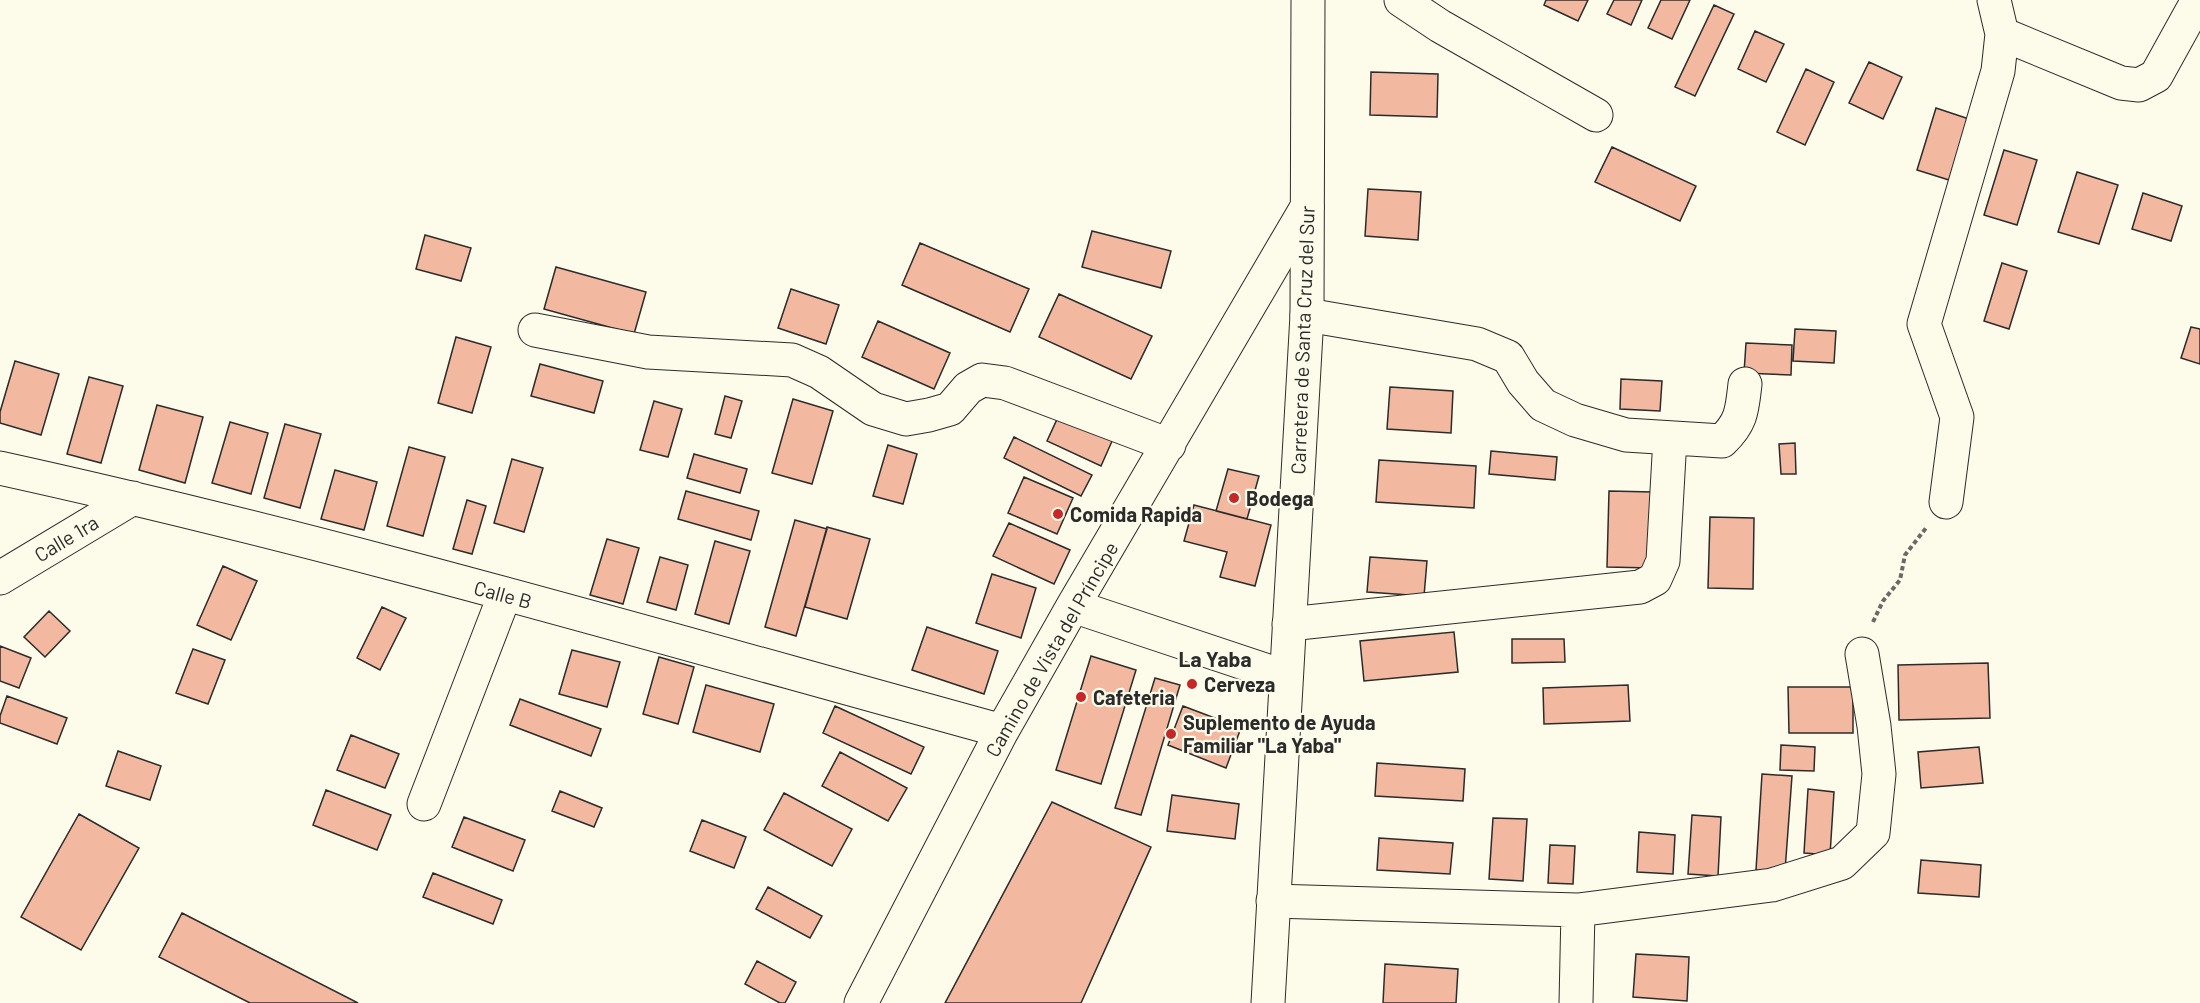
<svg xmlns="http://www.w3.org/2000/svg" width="2200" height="1003" font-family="Barlow,sans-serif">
	<rect width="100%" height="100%" fill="#fdfbea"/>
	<path fill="#f2b8a0" stroke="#2b2b2b" stroke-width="1.5" d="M 1546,0 L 1588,0 L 1578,21 L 1544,5 Z
		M 1614,0 L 1642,0 L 1631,25 L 1607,14 Z
		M 1661,0 L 1690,0 L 1672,39 L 1648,28 Z
		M 1714,5 L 1734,14 L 1695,96 L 1675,87 Z
		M 1755,31 L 1784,44 L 1766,82 L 1738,69 Z
		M 1869,62 L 1902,77 L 1883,119 L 1849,103 Z
		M 1806,69 L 1834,82 L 1805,145 L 1777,132 Z
		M 1371,72 L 1438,74 L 1437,117 L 1370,115 Z
		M 1936,108 L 1969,119 L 1949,180 L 1917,170 Z
		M 1612,147 L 1696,186 L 1680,221 L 1595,182 Z
		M 2004,150 L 2037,160 L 2017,225 L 1984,215 Z
		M 2077,172 L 2118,185 L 2099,244 L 2058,232 Z
		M 1368,189 L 1421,192 L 1418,240 L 1365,236 Z
		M 2143,193 L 2182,206 L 2171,241 L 2132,229 Z
		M 1092,231 L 1171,251 L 1161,288 L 1082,267 Z
		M 425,235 L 471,248 L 461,281 L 416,269 Z
		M 920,243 L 1029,289 L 1010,332 L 902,285 Z
		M 2002,263 L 2027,271 L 2009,329 L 1984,321 Z
		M 556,267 L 646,292 L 634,334 L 544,309 Z
		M 791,289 L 839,305 L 826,344 L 778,328 Z
		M 1059,294 L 1152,336 L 1131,379 L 1039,337 Z
		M 878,321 L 950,353 L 934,389 L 862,357 Z
		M 2191,327 L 2200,329 L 2200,364 L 2181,358 Z
		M 1795,329 L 1836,331 L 1834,363 L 1793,361 Z
		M 456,337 L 491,347 L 472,413 L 438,403 Z
		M 1746,343 L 1792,345 L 1791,375 L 1744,373 Z
		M 15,361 L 59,374 L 41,435 L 0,423 L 0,412 Z
		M 540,364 L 603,381 L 594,413 L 531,396 Z
		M 89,377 L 123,386 L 101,463 L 67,454 Z
		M 1621,379 L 1662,381 L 1660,411 L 1620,409 Z
		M 1390,387 L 1453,391 L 1451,433 L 1387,429 Z
		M 725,396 L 742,401 L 731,438 L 715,434 Z
		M 793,399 L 833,411 L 812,484 L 772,473 Z
		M 654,401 L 682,409 L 668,457 L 640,450 Z
		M 157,405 L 203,417 L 185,483 L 139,470 Z
		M 1059,415 L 1113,439 L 1101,466 L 1047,441 Z
		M 230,422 L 268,433 L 251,494 L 212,483 Z
		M 285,424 L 321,434 L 300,508 L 264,498 Z
		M 1014,437 L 1092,475 L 1081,496 L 1004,458 Z
		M 1795,443 L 1796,474 L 1781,474 L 1779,444 Z
		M 888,445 L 917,454 L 903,504 L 873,496 Z
		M 409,447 L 445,457 L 423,536 L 387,526 Z
		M 1491,451 L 1557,457 L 1555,480 L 1489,474 Z
		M 694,454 L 747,469 L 740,493 L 687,478 Z
		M 512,459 L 543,468 L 524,532 L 494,523 Z
		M 1379,460 L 1476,466 L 1474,508 L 1376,502 Z
		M 1228,469 L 1259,476 L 1247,519 L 1216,511 Z
		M 335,470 L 377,482 L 364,530 L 321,519 Z
		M 1024,477 L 1073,498 L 1057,534 L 1008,513 Z
		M 686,491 L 759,511 L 751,540 L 678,519 Z
		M 1609,491 L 1653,492 L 1651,568 L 1607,567 Z
		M 467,500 L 486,506 L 472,554 L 453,549 Z
		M 1194,505 L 1271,525 L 1255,586 L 1220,577 L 1227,552 L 1184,541 Z
		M 1710,517 L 1754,518 L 1753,589 L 1708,588 Z
		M 795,520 L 827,529 L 796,636 L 765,627 Z
		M 1009,523 L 1070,550 L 1054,584 L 993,556 Z
		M 827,527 L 870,539 L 847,619 L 805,607 Z
		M 607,539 L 639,548 L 623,604 L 590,595 Z
		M 715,541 L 750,551 L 729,624 L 695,614 Z
		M 660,557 L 688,565 L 676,610 L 647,602 Z
		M 1370,557 L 1427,561 L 1424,596 L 1367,592 Z
		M 223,566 L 257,581 L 231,640 L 197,625 Z
		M 992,574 L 1036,588 L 1021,638 L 976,623 Z
		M 382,607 L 406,618 L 380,670 L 357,658 Z
		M 49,611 L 70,631 L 45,657 L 24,637 Z
		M 927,627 L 998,651 L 984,694 L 912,670 Z
		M 1454,632 L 1458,672 L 1364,681 L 1360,641 Z
		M 1512,639 L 1564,639 L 1565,662 L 1512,663 Z
		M 0,646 L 31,658 L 19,688 L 0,681 Z
		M 193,649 L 225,660 L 208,704 L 176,693 Z
		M 572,650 L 620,662 L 607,707 L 559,694 Z
		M 1091,656 L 1136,670 L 1101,784 L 1056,770 Z
		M 659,657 L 694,667 L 678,724 L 643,714 Z
		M 1988,663 L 1990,718 L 1899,720 L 1898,665 Z
		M 1155,678 L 1180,685 L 1141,815 L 1115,808 Z
		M 706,685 L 774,704 L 760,752 L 693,732 Z
		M 1628,685 L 1630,721 L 1544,724 L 1543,688 Z
		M 1788,687 L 1853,687 L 1853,733 L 1789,733 Z
		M 7,696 L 67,718 L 57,744 L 0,723 L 0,716 Z
		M 520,699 L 601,729 L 591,756 L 510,725 Z
		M 835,706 L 924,747 L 911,774 L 823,733 Z
		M 1183,706 L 1241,728 L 1226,768 L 1168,745 Z
		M 351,735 L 399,754 L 385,788 L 337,770 Z
		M 1781,745 L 1815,747 L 1814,771 L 1780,770 Z
		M 1979,747 L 1983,783 L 1921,788 L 1918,752 Z
		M 118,751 L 161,766 L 150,800 L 106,786 Z
		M 840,752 L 907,788 L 888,821 L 822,786 Z
		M 1377,763 L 1465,769 L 1463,801 L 1375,796 Z
		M 1762,774 L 1792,776 L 1785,871 L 1756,870 Z
		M 1808,789 L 1834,792 L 1830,855 L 1804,853 Z
		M 326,790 L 391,815 L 377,850 L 313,825 Z
		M 560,791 L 602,808 L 594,827 L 552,811 Z
		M 784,793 L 852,829 L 832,866 L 764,830 Z
		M 1172,795 L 1239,804 L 1235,839 L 1167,831 Z
		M 1052,802 L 1151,847 L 1081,1003 L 945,1003 Z
		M 79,814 L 139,848 L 81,950 L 21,917 Z
		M 1692,815 L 1721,817 L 1718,876 L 1688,874 Z
		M 464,817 L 525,840 L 513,871 L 452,847 Z
		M 1493,818 L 1527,819 L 1523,881 L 1489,879 Z
		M 702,820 L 746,837 L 734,868 L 690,851 Z
		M 1639,832 L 1675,835 L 1673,874 L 1637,872 Z
		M 1379,838 L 1453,843 L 1450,874 L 1377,870 Z
		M 1550,845 L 1575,846 L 1573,884 L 1548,883 Z
		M 1921,860 L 1981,865 L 1979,897 L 1918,893 Z
		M 433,873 L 502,900 L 493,924 L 423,897 Z
		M 768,887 L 822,916 L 810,938 L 756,909 Z
		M 182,913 L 358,1003 L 250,1003 L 159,957 Z
		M 1636,954 L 1689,957 L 1687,1001 L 1633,997 Z
		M 757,961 L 796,982 L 785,1003 L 780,1003 L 745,984 Z
		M 1385,964 L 1458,969 L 1456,1003 L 1383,1003 Z"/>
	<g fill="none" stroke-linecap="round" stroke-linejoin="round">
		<defs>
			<path id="minor" d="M 1401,0 L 1440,26 L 1596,115
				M 2002,34 L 2121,83 L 2139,85 L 2156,76 L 2198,0
				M 1307,315 L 1477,344 L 1508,357 L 1523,382 L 1543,405 L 1575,420 L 1626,435 L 1722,441 C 1742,422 1742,410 1745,384
				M 535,330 L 648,352 L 792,360 L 819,372 L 873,409 L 906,419 L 929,415 L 950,409 L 968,388 L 982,380 L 1005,383 L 1169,445
				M 0,468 C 337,542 670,640 1002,731
				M 1946,502 L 1957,417 L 1924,324 L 1998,71 L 2002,34 L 1994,0
				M 0,578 L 133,498
				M 1073,606 L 1286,677
				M 1289,624 L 1640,587 L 1655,579 L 1663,561 L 1670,438
				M 424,804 L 505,594
				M 1273,901 L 1578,910 L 1772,885 L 1842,863 L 1873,833 L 1879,774 L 1874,726 L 1862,654
				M 861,1003 L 1002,731 L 1073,606 L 1307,207
				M 1576,1003 L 1578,910"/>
			<path id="major" d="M 1268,1003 L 1307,315 L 1308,0"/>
		</defs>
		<use href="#minor" stroke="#2b2b2b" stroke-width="35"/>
		<use href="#major" stroke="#2b2b2b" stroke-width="35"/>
		<path stroke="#6a6964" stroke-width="4" stroke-dasharray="4.5 3" stroke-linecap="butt" d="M 1873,622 L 1883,601 L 1900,580 L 1905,555 L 1926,528"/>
		<use href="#minor" stroke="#fdfbea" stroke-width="33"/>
		<use href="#major" stroke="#fdfbea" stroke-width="33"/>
	</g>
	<g fill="#c62828" stroke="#fdfbea" stroke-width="2">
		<circle cx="1234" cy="498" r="6"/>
		<circle cx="1058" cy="514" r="6"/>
		<circle cx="1192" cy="684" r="6"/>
		<circle cx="1081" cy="697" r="6"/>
		<circle cx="1171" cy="734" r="6"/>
	</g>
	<g text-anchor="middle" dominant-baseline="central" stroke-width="4.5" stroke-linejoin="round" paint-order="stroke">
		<g font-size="20" fill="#2b2b2b" stroke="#fdfbea">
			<text transform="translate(1302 340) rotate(-88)">Carretera de Santa Cruz del Sur</text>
			<text transform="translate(66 538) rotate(-31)">Calle 1ra</text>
			<text transform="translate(503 594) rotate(15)">Calle B</text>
			<text transform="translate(1051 649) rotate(-60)">Camino de Vista del Príncipe</text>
		</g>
		<g font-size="20" font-weight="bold" fill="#2b2b2b" stroke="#fdfbea" text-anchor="start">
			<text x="1246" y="498">Bodega</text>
			<text x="1070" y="514">Comida Rapida</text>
			<text x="1204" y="684">Cerveza</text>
			<text x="1093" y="697">Cafeteria</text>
			<text x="1183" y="722">Suplemento de Ayuda<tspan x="1183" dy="23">Familiar "La Yaba"</tspan></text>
		</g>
		<g font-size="21" font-weight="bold" fill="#2b2b2b" stroke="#fdfbea">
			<text x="1215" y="658">La Yaba</text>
		</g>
	</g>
</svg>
